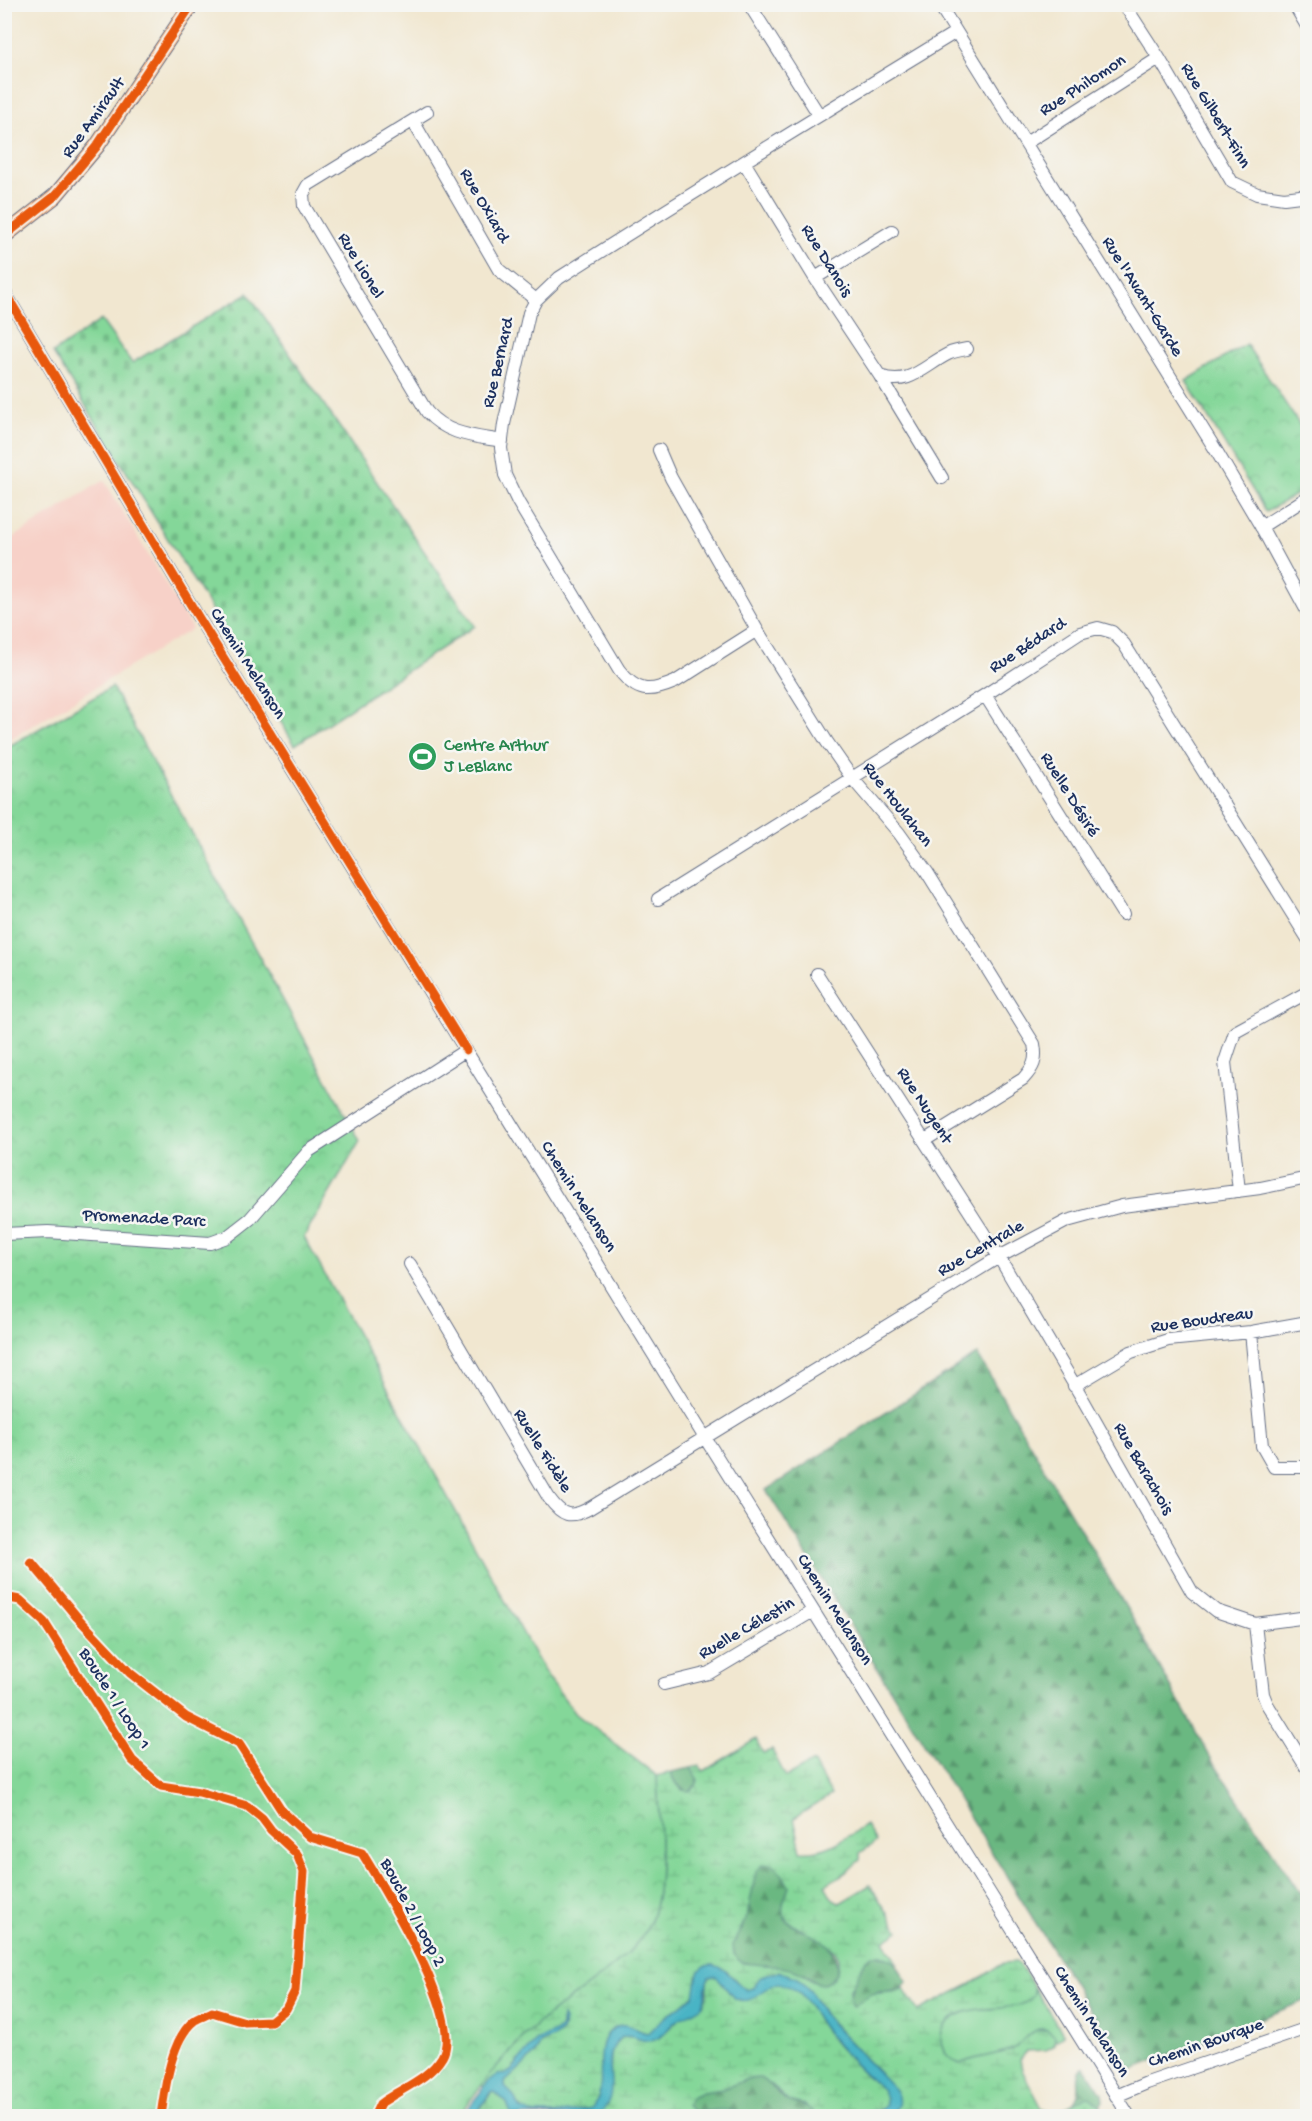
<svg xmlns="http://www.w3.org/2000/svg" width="1312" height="2121" font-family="'Gochi Hand',sans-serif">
	<defs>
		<pattern id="forest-firs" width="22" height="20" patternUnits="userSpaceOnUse" patternTransform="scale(1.5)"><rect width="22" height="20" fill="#6bb881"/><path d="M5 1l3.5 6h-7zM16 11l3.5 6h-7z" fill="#57966d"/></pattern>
		<pattern id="wetland-marsh" width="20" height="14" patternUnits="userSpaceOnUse" patternTransform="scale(1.5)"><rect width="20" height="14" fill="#84d799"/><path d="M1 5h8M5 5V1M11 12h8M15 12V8" fill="none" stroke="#71b986"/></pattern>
		<pattern id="cemetery-stones" width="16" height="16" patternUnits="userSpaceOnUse" patternTransform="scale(1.5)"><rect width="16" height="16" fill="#84d799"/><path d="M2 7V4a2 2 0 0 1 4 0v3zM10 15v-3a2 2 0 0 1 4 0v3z" fill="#71b986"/></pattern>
		<pattern id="park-crowns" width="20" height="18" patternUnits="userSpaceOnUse" patternTransform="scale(1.5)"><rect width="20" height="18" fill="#84d799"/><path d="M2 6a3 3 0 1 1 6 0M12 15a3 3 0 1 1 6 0" fill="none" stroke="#71b986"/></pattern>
	</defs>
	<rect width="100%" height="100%" fill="#f6f6f2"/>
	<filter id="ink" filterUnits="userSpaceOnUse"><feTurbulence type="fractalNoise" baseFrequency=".0167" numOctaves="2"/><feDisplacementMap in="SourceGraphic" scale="12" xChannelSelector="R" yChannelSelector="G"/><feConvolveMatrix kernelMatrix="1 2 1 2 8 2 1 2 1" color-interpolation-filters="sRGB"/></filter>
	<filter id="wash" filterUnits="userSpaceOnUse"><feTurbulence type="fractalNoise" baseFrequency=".008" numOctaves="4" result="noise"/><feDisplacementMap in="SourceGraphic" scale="24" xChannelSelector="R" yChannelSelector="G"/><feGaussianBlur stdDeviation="1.35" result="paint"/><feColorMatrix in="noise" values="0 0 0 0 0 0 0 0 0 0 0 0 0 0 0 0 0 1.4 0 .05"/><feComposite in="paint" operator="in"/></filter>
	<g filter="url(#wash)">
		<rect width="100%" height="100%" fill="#f1e7d0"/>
		<path fill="#f7d1c8" d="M 104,480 L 192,629 L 5,742 L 5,543 Z"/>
		<path fill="#84d799" stroke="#50837c" stroke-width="1.5" d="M 1033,1986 L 1064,2035 L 1056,2041 C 1054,2035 1049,2029 1042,2029 C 1030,2029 1024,2042 1015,2048 C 1004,2054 990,2055 978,2058 C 972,2059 966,2063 960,2064 C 950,2060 945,2056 942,2045 C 936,2023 958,2013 976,2009 C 983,2008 992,2010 999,2008 C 1011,2005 1023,1997 1034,1992 Z"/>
		<path fill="url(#forest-firs)" stroke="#437470" stroke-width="1.5" d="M 977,1354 L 1131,1616 L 1213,1762 L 1307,1904 L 1307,2000 L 1128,2071 L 766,1490 Z
			M 691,1768 L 697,1777 L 697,1784 L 690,1791 L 685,1792 L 673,1779 L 671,1772 Z
			M 770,1864 C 780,1868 785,1878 789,1887 C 786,1897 779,1908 785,1918 C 795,1932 816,1932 828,1945 C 839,1956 843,1984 821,1984 C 813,1983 809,1976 801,1973 C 781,1965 758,1967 738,1961 L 734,1954 L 733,1944 L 742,1929 L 755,1872 L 762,1865 Z
			M 872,1955 C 894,1956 897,1964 907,1982 L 899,1991 L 877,1992 L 854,2007 L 851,2005 C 846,1993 862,1961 872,1955 Z
			M 1083,2067 L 1085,2067 L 1102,2093 L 1103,2101 L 1100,2105 C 1089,2095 1082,2099 1070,2106 C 1087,2090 1072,2078 1083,2067 Z
			M 761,2078 C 771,2084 776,2094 787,2100 C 797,2106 810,2103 815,2116 L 739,2116 C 730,2104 707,2113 694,2112 L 686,2105 L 691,2097 L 702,2092 L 723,2089 L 747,2079 Z"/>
		<path fill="url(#wetland-marsh)" stroke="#50837c" stroke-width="1.5" fill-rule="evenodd" d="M 756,1739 L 763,1753 L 772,1750 L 786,1777 L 813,1762 L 831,1795 L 794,1818 L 801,1851 C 825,1854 846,1838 866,1825 L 876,1842 L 860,1853 L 860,1860 L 845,1873 L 825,1885 L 832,1898 L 840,1903 L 870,1885 L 899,1931 L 884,1941 L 897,1963 L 881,1955 L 872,1955 L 866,1959 L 849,1992 L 851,2005 L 854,2006 L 871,1994 L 899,1991 L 903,1988 L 918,2011 L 971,1984 L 1004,1963 L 1016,1962 C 1022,1966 1028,1976 1032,1984 C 1045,2012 987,2007 974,2010 C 963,2012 953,2015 946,2024 C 942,2030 940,2034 941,2041 C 943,2053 949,2060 960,2064 L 974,2059 L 1008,2051 L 1017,2047 L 1025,2038 L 1036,2031 L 1047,2030 L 1055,2036 L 1054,2045 L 1046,2050 L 1027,2051 L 1020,2059 L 1022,2070 L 1042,2108 C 1059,2119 1073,2099 1089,2097 L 1100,2105 L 1108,2116 L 887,2116 L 893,2112 L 890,2085 L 825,2015 L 811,1992 L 804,1985 L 758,1979 L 753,1988 L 747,1990 C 734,1982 729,1968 713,1965 L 697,1975 L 697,1989 L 694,1996 L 665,2017 L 648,2033 C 639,2033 631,2023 621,2025 C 585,2034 615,2092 589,2110 C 575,2112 538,2118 526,2113 C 524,2112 506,2090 505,2087 L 505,2082 L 534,2055 L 541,2043 L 559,2034 L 564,2027 L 561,2020 L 561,2027 L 559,2030 L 536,2041 L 510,2072 L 498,2075 L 483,2088 L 482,2083 C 500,2063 516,2043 536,2025 C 570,1994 637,1961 652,1917 C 666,1878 658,1817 657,1776 L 671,1772 L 673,1779 L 682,1790 L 690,1791 L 696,1786 L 698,1780 L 691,1768 L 699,1766 L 704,1771 ZM 770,1864 C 780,1868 785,1878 789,1887 C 786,1895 781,1905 783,1913 C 790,1936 851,1937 836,1973 C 833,1978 828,1983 822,1984 C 812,1984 804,1973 794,1970 C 778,1965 760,1965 744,1963 L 738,1960 L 734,1954 L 733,1944 L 747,1917 L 756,1872 L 762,1865 Z
			M 712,1976 L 718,1977 C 724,1983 728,1994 735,1998 C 755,2010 768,1970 794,1988 C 808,1998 814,2016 824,2029 C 840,2050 862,2073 882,2089 L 886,2098 L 886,2105 C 872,2117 834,2116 815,2116 L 813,2112 L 805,2105 L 788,2101 L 770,2084 L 760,2078 L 747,2079 L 723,2089 L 702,2092 L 691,2097 L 686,2105 L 694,2112 C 708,2113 730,2104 739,2116 L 596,2116 C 623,2096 600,2055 619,2040 C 632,2030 646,2046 659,2038 L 681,2017 L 703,2005 L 707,1995 L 707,1980 Z
			M 495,2092 L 507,2103 L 512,2116 L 475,2116 L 491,2093 Z"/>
		<path fill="url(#cemetery-stones)" stroke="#50837c" stroke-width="1.5" d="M 248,293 L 475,626 L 295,745 L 53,353 L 101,320 L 132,363 Z"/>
		<path fill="url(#park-crowns)" stroke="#50837c" stroke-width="1.5" d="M 1246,344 L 1307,436 L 1307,488 L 1266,512 L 1186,381 Z
			M 112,687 L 360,1141 L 304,1237 L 545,1673 L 576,1714 L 657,1776 C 658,1817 666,1878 652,1917 C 637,1961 570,1994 536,2025 C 506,2052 482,2084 459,2116 L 5,2116 L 4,749 Z"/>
		<path fill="#48b4c5" stroke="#327292" stroke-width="1.5" d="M 713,1965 C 729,1968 734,1983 747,1990 L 753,1988 L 758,1979 L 766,1974 L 781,1972 L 797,1978 L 811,1992 L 825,2016 L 895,2090 C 902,2102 898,2109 887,2116 L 847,2116 C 860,2111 874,2115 886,2105 L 886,2098 L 882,2089 C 861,2072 841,2050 825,2030 C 814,2016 807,1995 790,1987 C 764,1974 759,2008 737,1999 C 727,1995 725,1981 715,1976 L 709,1977 C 704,1985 707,1996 703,2005 C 695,2012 684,2015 675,2022 C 669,2027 663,2037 654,2040 C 640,2045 627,2027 616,2043 C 600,2065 625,2097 596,2116 L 512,2116 L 507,2103 L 495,2092 L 490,2093 L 475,2116 L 462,2116 L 488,2082 L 498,2075 L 510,2072 L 536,2041 L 559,2030 L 561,2027 L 562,2015 L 564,2021 L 562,2031 L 555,2037 L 541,2043 L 534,2055 L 505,2082 L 505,2087 L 512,2094 L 521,2109 L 532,2114 L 555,2114 L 592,2108 L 598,2098 L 600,2091 C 603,2071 593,2033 621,2025 C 631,2023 639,2033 648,2033 L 660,2021 L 694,1996 L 698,1972 L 705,1966 Z"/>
	</g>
	<g filter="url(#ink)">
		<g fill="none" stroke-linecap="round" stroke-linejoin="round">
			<defs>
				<path id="minor" d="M 749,4 L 819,115
					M 939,4 L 1217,452 L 1263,530 L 1308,613
					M 1124,4 L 1159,58 L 1232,182 L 1257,194 L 1284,198 L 1308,195
					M 1294,4 L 1308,28
					M 427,112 L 308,185 L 303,194 L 304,206 L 427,412 C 447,435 474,436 502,441
					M 413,121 L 499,270 L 536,300
					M 1026,143 L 1159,58
					M 744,162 L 815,278 L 880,376 C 909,387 924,366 948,354 C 954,351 961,350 967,349
					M 815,278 L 892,231
					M 4,291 L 197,615 L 702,1433 L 1129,2116
					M 880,376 L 942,478
					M 659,450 L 671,478 L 757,630 L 827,742 L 852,778 L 899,833 L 927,872 L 1034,1044 C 1037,1060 1034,1067 1023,1079 L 925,1140
					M 1261,527 L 1308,497
					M 757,630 L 675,682 C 649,693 637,693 619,670 L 518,502 L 505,475 L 501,448 L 504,424 L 529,313 L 536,300 L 559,278 C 690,194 823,113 956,32
					M 985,695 L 1123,914
					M 658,899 L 985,695 L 1080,633 L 1098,628 L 1112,632 L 1124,644 L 1308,939
					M 817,974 L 999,1257 L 1081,1396 L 1192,1592 L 1216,1611 L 1255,1624 L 1308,1617
					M 1239,1191 L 1225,1062 L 1235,1032 L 1308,992
					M 4,1234 L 48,1232 L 210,1243 L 227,1237 L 250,1219 L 309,1151 L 466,1050
					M 410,1264 L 549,1498 C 562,1516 570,1519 590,1508 L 999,1257 L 1067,1221 L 1122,1206 L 1260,1188 L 1308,1178
					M 1251,1332 L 1262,1446 L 1274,1467 L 1308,1467
					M 1074,1386 L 1131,1352 L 1168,1340 L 1251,1332 L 1308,1322
					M 1255,1624 L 1263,1694 L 1267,1704 L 1308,1770
					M 664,1684 L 709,1673 L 813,1611
					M 1116,2096 L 1147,2083 L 1308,2028"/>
				<path id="major" d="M 4,236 L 55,196 L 97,146 L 192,4"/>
			</defs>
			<use href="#minor" stroke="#666f86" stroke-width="14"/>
			<use href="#major" stroke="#666f86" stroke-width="17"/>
			<use href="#minor" stroke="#fff" stroke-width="12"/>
			<use href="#major" stroke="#fabb8c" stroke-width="15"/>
			<defs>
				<path id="cycleway" d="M 4,236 L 55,196 L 97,146 L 192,4
					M 4,291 L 197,615 L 466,1050
					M 31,1562 L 77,1617 L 130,1673 L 186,1717 L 239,1744 L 282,1811 L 310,1837 L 362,1853 C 384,1889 465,2020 442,2057 C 432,2074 412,2084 395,2094 C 391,2097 384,2100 380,2104 C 378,2108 376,2113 374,2116
					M 4,1597 L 20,1600 L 44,1622 L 132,1760 L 161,1786 L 199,1792 L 247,1806 L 262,1818 L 271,1830 L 297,1854 L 304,1872 L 295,1991 L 286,2009 L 271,2021 L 245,2022 L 212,2012 C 207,2015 200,2017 195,2020 C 171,2038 165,2088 161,2116"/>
			</defs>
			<use href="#cycleway" stroke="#f6f6f2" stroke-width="13"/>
			<use href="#cycleway" stroke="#e8590c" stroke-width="9"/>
		</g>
	</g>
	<defs>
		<symbol id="stadium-disc" viewBox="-11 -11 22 22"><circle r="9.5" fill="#2e9e5b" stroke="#f6f6f2"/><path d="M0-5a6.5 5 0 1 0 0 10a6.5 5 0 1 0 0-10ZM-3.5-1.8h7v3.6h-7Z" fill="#fff"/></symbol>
	</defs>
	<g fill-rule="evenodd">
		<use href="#stadium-disc" x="406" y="740" width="33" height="33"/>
	</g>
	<g text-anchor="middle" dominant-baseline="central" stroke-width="5" stroke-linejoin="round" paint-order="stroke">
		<g font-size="18" fill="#1b2f5e" stroke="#f6f6f2">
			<text transform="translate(1083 86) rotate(-33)">Rue Philomon</text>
			<text transform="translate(1215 116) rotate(59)">Rue Gilbert-Finn</text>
			<text transform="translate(94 118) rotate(-54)">Rue Amirault</text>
			<text transform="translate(484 206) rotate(60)">Rue Oxiard</text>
			<text transform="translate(826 261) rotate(58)">Rue Danois</text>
			<text transform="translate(360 266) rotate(59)">Rue Lionel</text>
			<text transform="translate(1142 297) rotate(58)">Rue l'Avant-Garde</text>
			<text transform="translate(499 363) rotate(-77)">Rue Bernard</text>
			<text transform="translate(1028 646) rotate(-33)">Rue Bédard</text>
			<text transform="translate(247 664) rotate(58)">Chemin Melanson</text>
			<text transform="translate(1069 795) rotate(58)">Ruelle Désiré</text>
			<text transform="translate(897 805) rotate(52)">Rue Houlahan</text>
			<text transform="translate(924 1106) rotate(57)">Rue Nugent</text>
			<text transform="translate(578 1197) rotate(58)">Chemin Melanson</text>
			<text transform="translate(144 1219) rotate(3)">Promenade Parc</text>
			<text transform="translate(981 1249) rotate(-30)">Rue Centrale</text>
			<text transform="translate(1202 1321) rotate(-8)">Rue Boudreau</text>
			<text transform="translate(542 1451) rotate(58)">Ruelle Fidèle</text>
			<text transform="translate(1143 1469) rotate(60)">Rue Barachois</text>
			<text transform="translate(834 1610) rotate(58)">Chemin Melanson</text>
			<text transform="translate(747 1629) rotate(-30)">Ruelle Célestin</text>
			<text transform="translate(114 1699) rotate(57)">Boucle 1 / Loop 1</text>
			<text transform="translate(412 1913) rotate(62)">Boucle 2 / Loop 2</text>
			<text transform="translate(1091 2022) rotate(58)">Chemin Melanson</text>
			<text transform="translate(1206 2044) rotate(-19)">Chemin Bourque</text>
		</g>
		<g font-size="18" fill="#27864d" stroke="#f6f6f2" text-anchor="start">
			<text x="444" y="746">Centre Arthur<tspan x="444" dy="21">J LeBlanc</tspan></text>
		</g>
	</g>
	<rect width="1312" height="2121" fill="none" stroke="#f6f6f2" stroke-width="24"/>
</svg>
